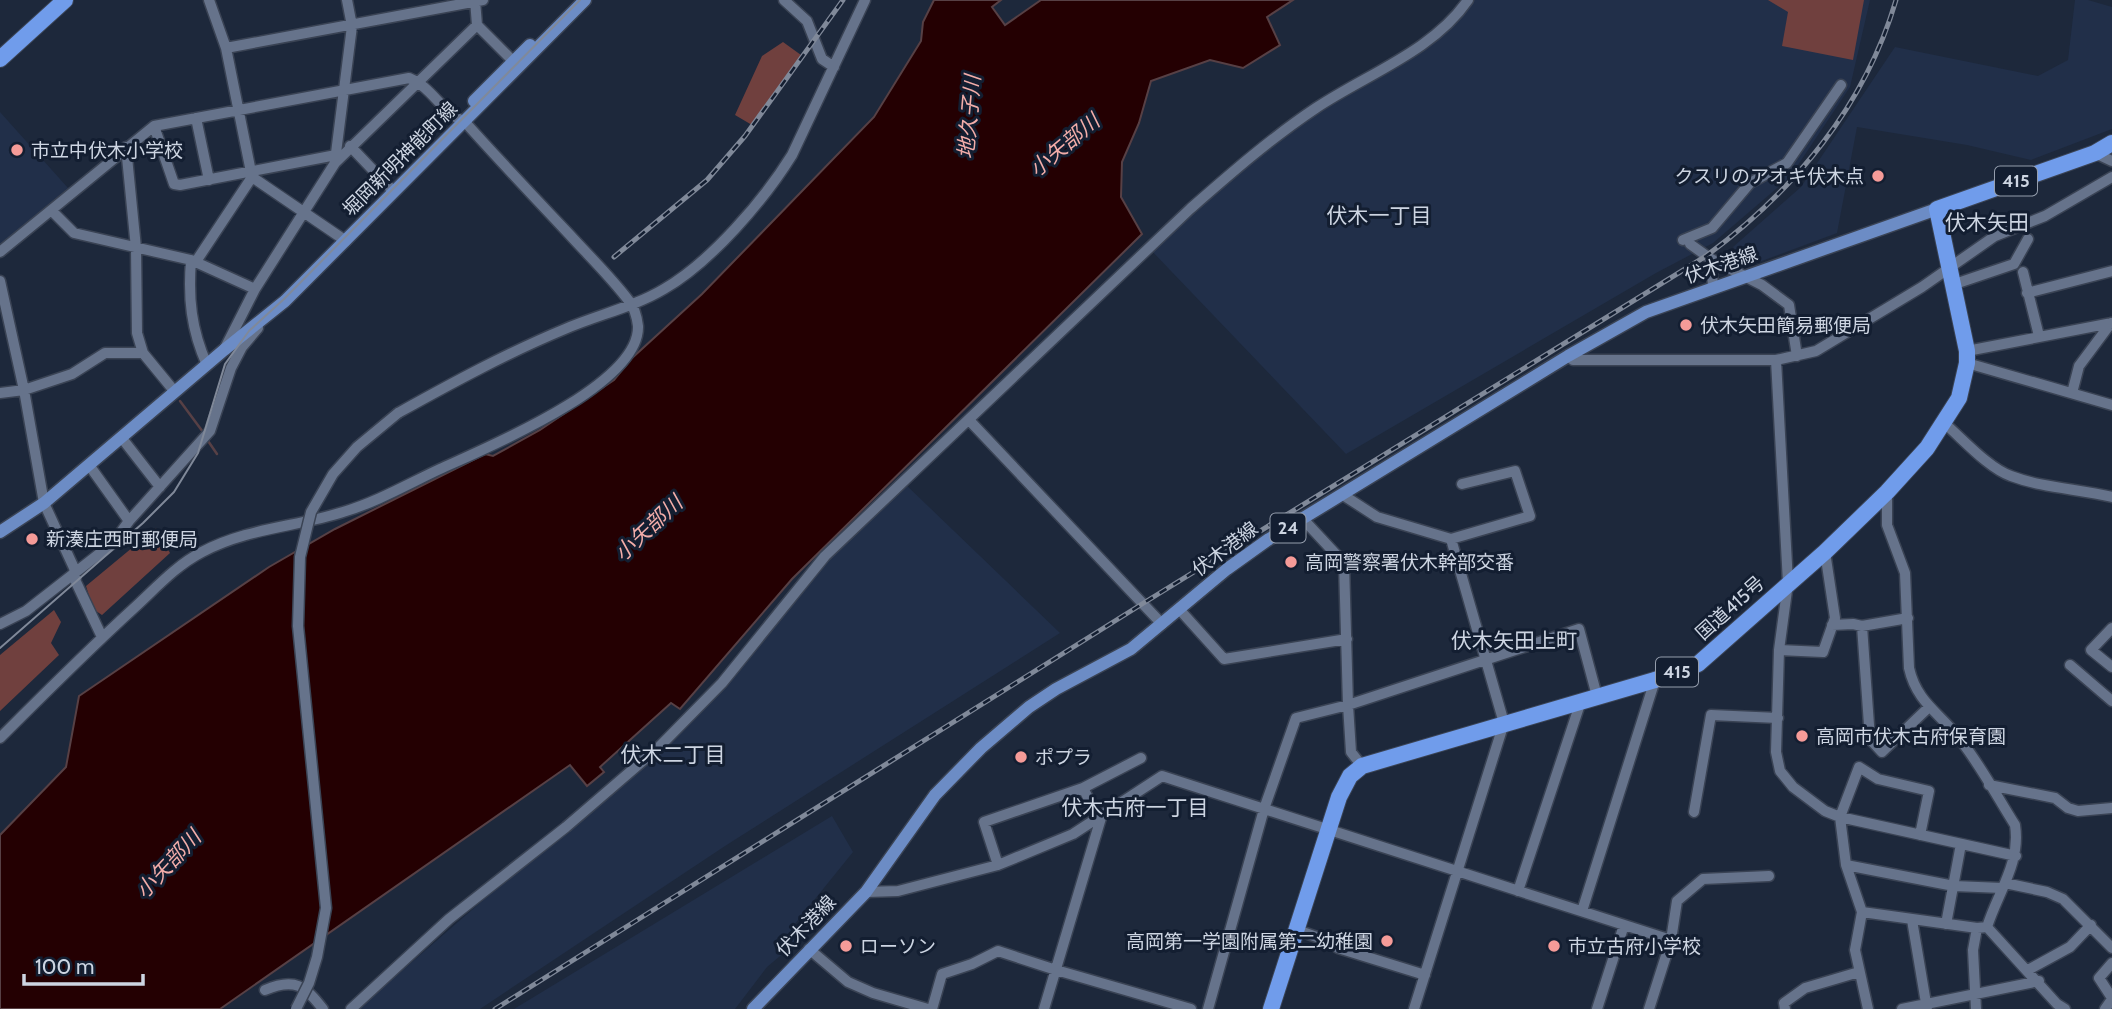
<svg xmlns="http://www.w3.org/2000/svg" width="2112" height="1009" font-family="Cabin,'Noto Sans JP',sans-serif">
	<rect width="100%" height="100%" fill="#1d283b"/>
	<path fill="#212f49" d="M 1468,0 L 1870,0 L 1850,87 L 1790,177 L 1713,243 L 1656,273 L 1346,454 L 1149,248 L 1314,109 L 1428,43 Z
		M 2075,0 L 2088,0 L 2112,7 L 2112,129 L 2031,160 L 1967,145 L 1857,127 L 1837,233 L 1748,266 L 1733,247 L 1801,187 L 1895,47 L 2038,76 L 2068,60 Z
		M 0,112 L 68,188 L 0,245 Z
		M 903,482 L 1060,633 L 725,846 L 480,1009 L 358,1009 L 659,747 L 722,683 L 825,556 Z
		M 832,816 L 853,852 L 794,925 L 805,935 L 767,967 L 735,1009 L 514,1009 Z"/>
	<path fill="#70403e" d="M 1768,0 L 1864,0 L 1853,60 L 1782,46 L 1788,12 Z
		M 783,42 L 801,55 L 752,125 L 735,115 L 762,56 Z
		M 156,528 L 170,553 L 102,615 L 93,609 L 86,586 Z
		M 54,610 L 61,622 L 51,643 L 59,655 L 0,711 L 0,655 Z"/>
	<path fill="#240002" stroke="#574045" stroke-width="2" d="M 934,0 L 1001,0 L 992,7 L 1005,25 L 1041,0 L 1293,0 L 1267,17 L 1280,45 L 1243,68 L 1210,60 L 1151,81 L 1139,123 L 1122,162 L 1121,197 L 1142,234 L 792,579 L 680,709 L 671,703 L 600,767 L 604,772 L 587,786 L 570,765 L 220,1009 L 0,1009 L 0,835 L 66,767 L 79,696 L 269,567 L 335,529 L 485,454 L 493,456 L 540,430 L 614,380 L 631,359 L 702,294 L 874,117 L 921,41 L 923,22 Z"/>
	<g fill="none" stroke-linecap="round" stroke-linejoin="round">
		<path stroke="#574045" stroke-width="2.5" d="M 180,401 L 203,432
			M 206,438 L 217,454"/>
		<defs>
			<path id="minor" d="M 475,0 L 477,25 L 518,66
				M 784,0 L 807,21 L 822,59 L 834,67
				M 226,48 L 483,0
				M 196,118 L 209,180
				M 154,126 L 174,184 L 180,185 L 336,155
				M 350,146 L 394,192
				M 126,147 L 136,248 L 137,333 L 143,353 L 175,392
				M 2095,153 L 2112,161
				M 335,161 L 352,26 L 347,0
				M 252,177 L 346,241
				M 52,211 L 74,233 L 191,260 L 255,289
				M 1683,240 L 1712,228 L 1750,183 L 1787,163 L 1841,85
				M 1690,244 L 1711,259 L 1762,285 L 1789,305 L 1797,356
				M 0,252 L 154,126 L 409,78 C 432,87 442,113 465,122 C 499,160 534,197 569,234 C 589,256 611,277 629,301 C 634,307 637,318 638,326 C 640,385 486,448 440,469 C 408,484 377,502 343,512 C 296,527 247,528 202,552 C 175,566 155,589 133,609 C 87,651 44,694 0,738
				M 1711,259 L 1713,287
				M 191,260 C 188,298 191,329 207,365
				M 195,263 L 252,177 L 226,48 L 209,0
				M 2023,272 L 2039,336
				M 0,281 L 24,390 L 44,503 L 74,568 L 76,582 L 102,637
				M 1952,285 L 2014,264 L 2028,239
				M 2027,293 L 2112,271
				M 224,350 L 255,289 L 335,163 L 477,25
				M 1967,351 L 2112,323
				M 1568,356 L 1573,360 L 1776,360 L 1816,351 L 1922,287 L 1995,236 L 2045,216 L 2112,177
				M 1776,360 L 1788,583 L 1779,650 L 1776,752 L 1780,771 L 1793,787 L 1825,811 L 1840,817 L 2016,856
				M 1967,363 L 2112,405
				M 0,393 L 24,390 L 72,374 L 105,353 L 143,353
				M 2072,393 L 2079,366 L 2111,323
				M 398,413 C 452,383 507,353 565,329 C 597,315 634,307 664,289 C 711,262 764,200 792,155 L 865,0
				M 969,420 L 1162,624
				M 1943,422 C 1962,438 1988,468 2011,476 C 2043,488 2079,489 2112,497
				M 121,437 L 160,487
				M 89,465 L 129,521
				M 1887,492 L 1887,525 L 1905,573 L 1909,668 C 1917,704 1942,714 1962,742 C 1982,768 1998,798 2015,825 C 2021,863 1998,892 1987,927
				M 1343,495 L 1377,517 L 1451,539 L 1530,516 L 1515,471 L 1462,484
				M 1303,519 L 1344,563 L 1348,705 L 1351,752 L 1362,766
				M 1179,609 L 1224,659 L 1347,639
				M 0,624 L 26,611 L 113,543 L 129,521 L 210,431 L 231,368 L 242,347 L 258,328
				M 1832,625 L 1853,624 L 1862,626 L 1908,618
				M 1862,626 L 1870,739 L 1882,752 L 1929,707
				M 2112,628 L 2091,650 L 2112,667
				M 1779,650 L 1823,652 L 1835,618 L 1825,552
				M 2070,665 L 2112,701
				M 1989,785 L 2055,798 L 2068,808 L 2078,811 L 2112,808
				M 1083,788 L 1099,819
				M 1694,812 L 1711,715 L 1778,718
				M 998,865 L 984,822 L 1083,788 L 1141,758
				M 1846,865 L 1954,886 L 2002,888
				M 2005,883 L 2047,892 L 2063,899 L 2112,948
				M 1518,891 L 1581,701
				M 866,892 L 898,891 L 998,865 L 1073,834 L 1162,776 L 1671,940
				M 1582,911 L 1655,680
				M 1862,912 L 1977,928 L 1987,927
				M 1912,920 L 1927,1009
				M 1946,924 L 1961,844
				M 1987,927 L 2057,1004 L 2065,1009
				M 1297,930 L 1328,941 L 1338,948 L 1425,975
				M 809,949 L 848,982 L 873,993 L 928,1009
				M 2112,963 L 2099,978 L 2112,998
				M 2028,970 L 2070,947 L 2091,925
				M 265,990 C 295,977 305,986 323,1009
				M 351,1009 L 449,919 L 566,827 L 659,747 L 722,683 L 825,556 L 1190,209 C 1230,174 1271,138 1316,108 C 1367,74 1433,51 1468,0
				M 932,1009 L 942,974 L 972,964 L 998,951 L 1056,970 L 1191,1009
				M 1044,1009 L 1101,818
				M 1208,1009 L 1264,809 L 1296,718 L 1348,705 L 1579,629 L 1597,696
				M 1414,1009 L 1504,723 L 1451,539
				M 1597,1009 L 1624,925
				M 1649,1009 L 1671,940 L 1677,901 L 1703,879 L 1769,876
				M 1785,1009 L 1784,1003 L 1805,988 L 1859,972
				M 1868,1009 L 1855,950 L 1862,912 L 1846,865 L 1840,817 L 1859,767 L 1878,779 L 1929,791 L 1920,835
				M 1902,1009 L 2039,981
				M 1976,1009 L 1973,950 L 1977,928
				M 2105,1009 L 2112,999"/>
			<path id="major" d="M 474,101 L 530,45
				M 0,532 L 44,503 L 224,350 L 285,301 L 585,0
				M 753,1009 L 866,892 L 935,795 L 981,748 L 1029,707 L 1056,689 L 1131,649 L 1227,569 L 1269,539 L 1568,356 L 1646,312 L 1937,209"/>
			<path id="highway" d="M 0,59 L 65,0
				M 1271,1009 L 1339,797 L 1350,776 L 1362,766 L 1655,680 L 1698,664 L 1825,552 L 1887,492 L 1927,448 L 1959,398 L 1967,363 L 1967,351 L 1937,209 L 2095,153 L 2112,143"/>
		</defs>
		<use href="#minor" stroke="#3a4354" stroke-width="13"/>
		<use href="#major" stroke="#3a4354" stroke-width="15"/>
		<use href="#highway" stroke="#3a4354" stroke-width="18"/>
		<use href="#minor" stroke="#66738b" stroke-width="10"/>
		<use href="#major" stroke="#6c8cc5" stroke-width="12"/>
		<use href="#highway" stroke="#709ceb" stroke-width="16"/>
		<path stroke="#808999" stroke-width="2" d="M 0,648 L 143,523 L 174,492 L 198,453 L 225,364 L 249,331 L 284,299 L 580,0"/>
		<defs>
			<path id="rail" d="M 614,257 L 707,180 L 745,136 L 843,0
				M 495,1009 L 1142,604 L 1706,256 C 1794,191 1865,106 1896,0"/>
		</defs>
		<use href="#rail" stroke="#808999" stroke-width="5"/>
		<use href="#rail" stroke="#131e31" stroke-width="2.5" stroke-dasharray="8" stroke-linecap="butt"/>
		<defs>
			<path id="minor-bridge" d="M 296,1009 L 309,983 L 317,957 L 326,908 L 298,626 L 300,557 L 311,512 L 333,474 L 357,447 L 398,413"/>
		</defs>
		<use href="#minor-bridge" stroke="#3a4354" stroke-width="13" stroke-linecap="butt"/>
		<use href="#minor-bridge" stroke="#66738b" stroke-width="10"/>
	</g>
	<g fill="#f59b98" stroke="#131e31" stroke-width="2.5">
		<circle cx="17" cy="150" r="7"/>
		<circle cx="1878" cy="176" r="7"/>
		<circle cx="1686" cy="325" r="7"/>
		<circle cx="32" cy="539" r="7"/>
		<circle cx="1291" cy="562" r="7"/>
		<circle cx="1802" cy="736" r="7"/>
		<circle cx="1021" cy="757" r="7"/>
		<circle cx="1387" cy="941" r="7"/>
		<circle cx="846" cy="946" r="7"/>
		<circle cx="1554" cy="946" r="7"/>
	</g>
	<g text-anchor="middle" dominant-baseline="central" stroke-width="6" stroke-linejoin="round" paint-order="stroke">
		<g fill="#131e31" stroke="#959ead" stroke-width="2">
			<rect x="1995" y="166.5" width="42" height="29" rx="5"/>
			<rect x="1270.5" y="513.5" width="35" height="29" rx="5"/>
			<rect x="1656" y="657.5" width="42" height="29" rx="5"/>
		</g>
		<g font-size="18" font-weight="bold" fill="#cdd5e2">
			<text x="2016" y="181">415</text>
			<text x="1288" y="528">24</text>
			<text x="1677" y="672">415</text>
		</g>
		<g font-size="19" fill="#cdd5e2" stroke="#131e31" text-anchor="start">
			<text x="31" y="150">市立中伏木小学校</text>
			<text x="1864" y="176" text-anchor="end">クスリのアオキ伏木点</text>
			<text x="1700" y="325">伏木矢田簡易郵便局</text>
			<text x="46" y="539">新湊庄西町郵便局</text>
			<text x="1305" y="562">高岡警察署伏木幹部交番</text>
			<text x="1816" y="736">高岡市伏木古府保育園</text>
			<text x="1035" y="757">ポプラ</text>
			<text x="1373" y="941" text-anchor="end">高岡第一学園附属第二幼稚園</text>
			<text x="860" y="946">ローソン</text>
			<text x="1568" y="946">市立古府小学校</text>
		</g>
		<g font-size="19" fill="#cdd5e2" stroke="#131e31">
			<text transform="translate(400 159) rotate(-45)">堀岡新明神能町線</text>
			<text transform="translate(1721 265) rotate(-19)">伏木港線</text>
			<text transform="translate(1225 549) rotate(-37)">伏木港線</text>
			<text transform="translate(1730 608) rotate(-42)">国道415号</text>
			<text transform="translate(806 926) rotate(-46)">伏木港線</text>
		</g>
		<g font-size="21" font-style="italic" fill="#f3ada9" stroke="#131e31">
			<text transform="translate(969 117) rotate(-85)">地久子川</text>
			<text transform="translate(1064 145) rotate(-40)">小矢部川</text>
			<text transform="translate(648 528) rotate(-43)">小矢部川</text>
			<text transform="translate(168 864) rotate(-47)">小矢部川</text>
		</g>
		<g font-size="21" fill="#cdd5e2" stroke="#131e31">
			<text x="1379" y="215">伏木一丁目</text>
			<text x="1987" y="222">伏木矢田</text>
			<text x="1514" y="640">伏木矢田上町</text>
			<text x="673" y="754">伏木二丁目</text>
			<text x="1135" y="807">伏木古府一丁目</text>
		</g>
	</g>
	<path d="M24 974v10h119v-10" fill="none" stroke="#cdd5e2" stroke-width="3.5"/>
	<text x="35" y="974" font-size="21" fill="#cdd5e2" stroke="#131e31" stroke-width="5" paint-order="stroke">100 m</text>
</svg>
